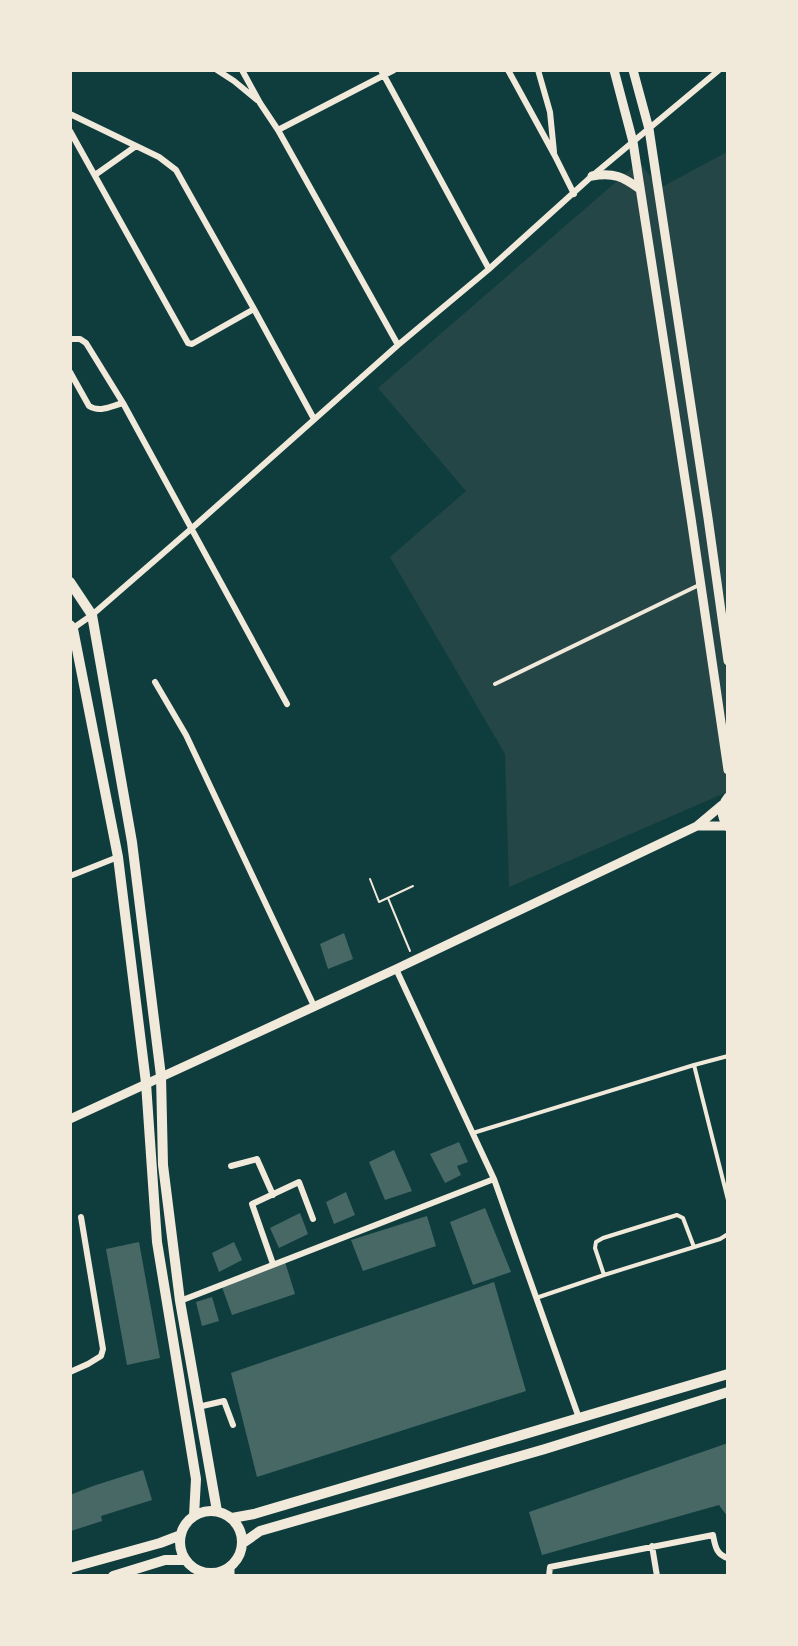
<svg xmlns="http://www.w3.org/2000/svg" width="798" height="1646" font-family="Montserrat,sans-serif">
	<rect width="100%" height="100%" fill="#0f3d3e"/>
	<path fill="#244646" d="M 727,152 L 727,792 L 509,887 L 505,754 L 390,557 L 466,491 L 378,388 L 639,162 L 660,188 Z"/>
	<path fill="#486865" d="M 344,933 L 353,959 L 328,969 L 320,944 Z
		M 459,1142 L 468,1162 L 457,1166 L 461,1175 L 445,1183 L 430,1154 Z
		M 394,1150 L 412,1191 L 385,1200 L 369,1162 Z
		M 346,1192 L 355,1215 L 334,1224 L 326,1202 Z
		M 485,1208 L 511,1272 L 473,1285 L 450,1222 Z
		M 300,1213 L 308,1234 L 279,1248 L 270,1228 Z
		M 427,1216 L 436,1246 L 363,1271 L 351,1240 Z
		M 139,1242 L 160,1358 L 127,1365 L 106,1249 Z
		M 234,1242 L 242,1260 L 219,1272 L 212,1253 Z
		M 285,1262 L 295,1294 L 232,1315 L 222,1287 Z
		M 494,1282 L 526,1391 L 257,1477 L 231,1373 Z
		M 212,1297 L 219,1321 L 202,1326 L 196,1302 Z
		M 728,1443 L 728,1517 L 719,1505 L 542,1555 L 529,1512 Z
		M 143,1470 L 152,1500 L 101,1516 L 102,1521 L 71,1531 L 70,1495 L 93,1486 Z"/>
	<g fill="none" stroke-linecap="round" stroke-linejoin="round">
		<path stroke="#f1e9da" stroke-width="2" d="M 370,879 L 379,902 L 413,886
			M 388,898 L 410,951"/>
		<path stroke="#f1e9da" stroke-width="4" d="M 495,684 L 699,585
			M 694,1065 L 728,1200
			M 473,1133 L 694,1065 L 728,1056
			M 604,1275 L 595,1248 L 596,1242 L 603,1238 L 677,1215 L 683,1218 L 694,1247
			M 536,1298 L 604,1275 L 720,1239 L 728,1234"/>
		<path stroke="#f1e9da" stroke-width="6" d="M 217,70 L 234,81 L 257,100
			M 242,70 L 260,103 L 278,130 L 398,345
			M 381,70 L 489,269
			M 508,70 L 555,156 L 574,194
			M 538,70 L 550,112 L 554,152
			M 70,114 L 159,157 L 176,170 L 254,309 L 314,419
			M 278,130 L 394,70
			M 70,131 L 188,343 L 192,344 L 254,309
			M 95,175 L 136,146
			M 70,339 L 80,339 L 86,343 L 123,403
			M 70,372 L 89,406 C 100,413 111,406 123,403 L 287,704
			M 72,629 L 92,615 L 191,529 L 398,345 L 489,269 L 592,176 L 719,70
			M 155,682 L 186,735 L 314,1006
			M 70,876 L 118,857
			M 396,969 L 494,1179 L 579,1418
			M 231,1166 L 257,1159 L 273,1195
			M 273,1264 L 252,1204 L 299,1182 L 313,1219
			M 180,1301 L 494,1179
			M 70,1372 L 88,1364 L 101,1356 L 103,1349 L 81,1217
			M 198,1407 L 224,1401 L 233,1425
			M 652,1546 L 657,1576
			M 549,1576 L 550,1567 L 713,1535 C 715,1545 716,1555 728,1558"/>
		<path stroke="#f1e9da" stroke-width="9" d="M 614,70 L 633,142 L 691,518 L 728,770
			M 633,70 L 649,129 L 708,518 L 728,661
			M 592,176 C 614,172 623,177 640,189
			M 728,797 C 720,807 720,816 728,827
			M 697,826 L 727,826
			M 70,1119 L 396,969 L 697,826 L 722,805
			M 230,1567 L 230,1576
			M 206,1573 L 207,1576"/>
		<path stroke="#f1e9da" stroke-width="10" d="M 70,582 L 92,615 L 132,842 L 161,1076 L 163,1165 L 180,1301 L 217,1511
			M 70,625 L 73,629 L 118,857 L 146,1083 L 157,1242 L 196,1479 L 194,1516
			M180 1542a31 31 0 1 1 62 0a31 31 0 1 1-62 0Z
			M 232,1518 L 254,1514 L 728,1374
			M 243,1543 L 260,1531 L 545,1449 L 728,1392
			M 70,1568 L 160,1543 L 181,1535
			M 113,1576 L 165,1560 L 186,1560"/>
	</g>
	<rect width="798" height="1646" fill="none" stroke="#f1e9da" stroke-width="144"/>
</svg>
